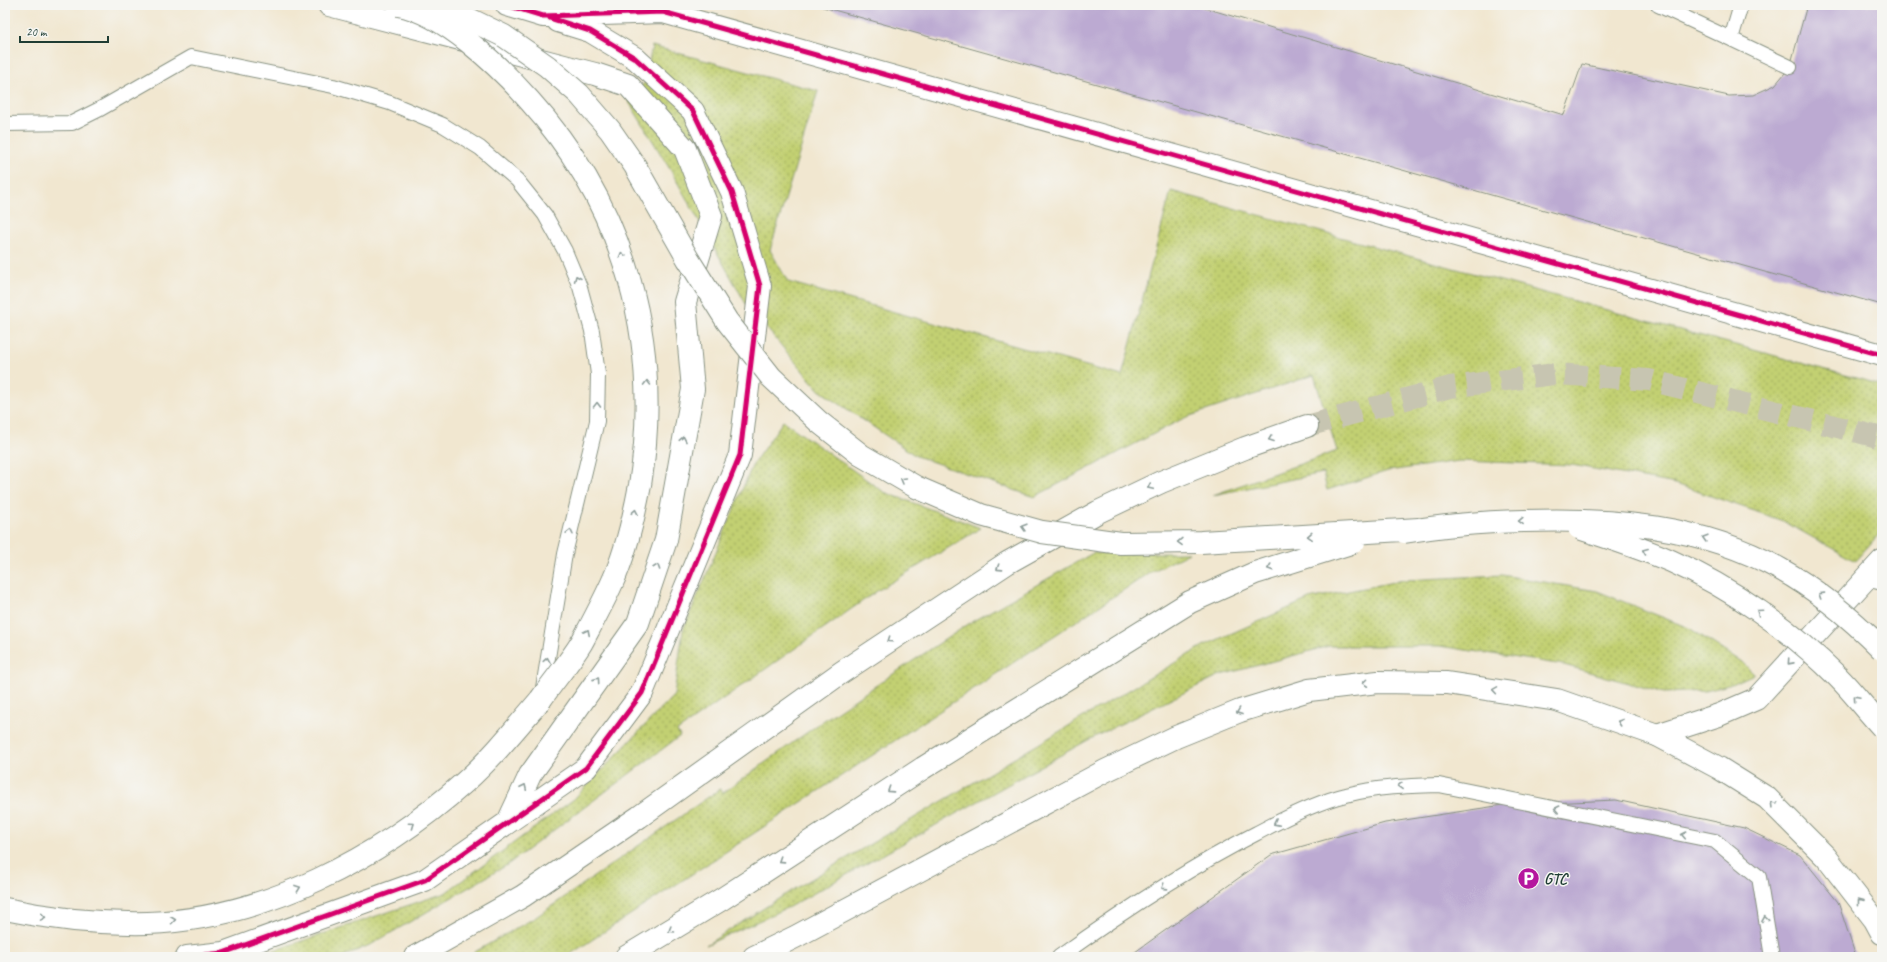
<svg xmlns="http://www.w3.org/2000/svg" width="1887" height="962" font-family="Caveat,sans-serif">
	<defs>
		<pattern id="grass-dots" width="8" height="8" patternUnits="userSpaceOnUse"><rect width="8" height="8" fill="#c2d072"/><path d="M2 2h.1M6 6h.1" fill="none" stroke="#9daa5e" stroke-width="1.8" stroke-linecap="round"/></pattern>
	</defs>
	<rect width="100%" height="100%" fill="#f6f6f2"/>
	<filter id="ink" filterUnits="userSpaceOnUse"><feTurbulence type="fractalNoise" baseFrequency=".025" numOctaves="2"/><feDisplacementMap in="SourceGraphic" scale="8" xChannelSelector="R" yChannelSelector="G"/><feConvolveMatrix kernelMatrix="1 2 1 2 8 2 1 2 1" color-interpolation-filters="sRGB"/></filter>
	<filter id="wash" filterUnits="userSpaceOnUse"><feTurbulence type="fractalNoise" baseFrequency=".012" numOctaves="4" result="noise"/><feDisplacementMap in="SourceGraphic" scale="16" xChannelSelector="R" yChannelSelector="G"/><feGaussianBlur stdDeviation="0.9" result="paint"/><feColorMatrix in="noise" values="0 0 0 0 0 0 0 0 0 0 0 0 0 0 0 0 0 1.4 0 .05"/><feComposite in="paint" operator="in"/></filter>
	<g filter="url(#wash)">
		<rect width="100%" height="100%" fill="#f1e7d0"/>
		<path fill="url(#grass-dots)" stroke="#708653" d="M 652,46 L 818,91 L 770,250 L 788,282 L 1122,376 L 1171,191 L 1882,385 L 1882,531 L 1855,561 L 1783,521 L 1676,484 L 1572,465 L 1459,461 L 1388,471 L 1327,490 L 1323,473 L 1213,495 L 1337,451 L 1314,375 L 1184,418 L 1034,497 L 916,456 L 819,390 L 746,304 L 671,171 L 626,97 L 645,83 Z
			M 783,421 L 884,492 L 981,528 L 877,591 L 677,731 L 680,736 L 507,865 L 372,944 L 342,957 L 254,957 L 445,893 L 574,799 L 674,695 L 683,630 L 753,464 Z
			M 1093,553 L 1189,553 L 1151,572 L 566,957 L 466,957 L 536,917 L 720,789 L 723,793 L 827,718 L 973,621 Z
			M 1502,575 L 1597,591 L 1689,628 L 1742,662 L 1754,674 L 1732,684 L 1706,691 L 1664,693 L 1564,665 L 1439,646 L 1329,646 L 1218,676 L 1088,740 L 789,907 L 706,945 L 783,896 L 1203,646 L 1309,599 L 1404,580 Z"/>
		<g id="blocks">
			<path fill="#bcaad2" d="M 816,5 L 1195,5 L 1564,115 L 1582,64 L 1729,96 L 1753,95 L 1775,85 L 1790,67 L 1807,5 L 1882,5 L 1882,305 Z
				M 1616,800 L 1744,828 L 1800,855 L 1838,902 L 1856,957 L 1128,957 L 1271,855 L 1385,823 L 1503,805 Z"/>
		</g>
	</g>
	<g filter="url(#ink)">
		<use href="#blocks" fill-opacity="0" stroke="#889282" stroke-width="1"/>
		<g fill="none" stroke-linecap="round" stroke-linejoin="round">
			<path stroke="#c7c5b1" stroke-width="22" stroke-dasharray="22 11" stroke-linecap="butt" d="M 1307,426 L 1450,387 L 1555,374 L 1649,380 L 1882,438"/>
			<defs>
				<path id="service" d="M 1658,5 L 1731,39 L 1741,5
					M 1731,39 L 1790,67
					M 5,124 L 72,123 L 100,109 L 191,57 L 333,86 L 390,103 L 443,125 L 480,148 L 517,180 L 545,215 L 565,251 L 580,287 L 592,331 L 598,374 L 597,421 L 565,554 L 542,694
					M 1866,579 L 1882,583
					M 1059,957 C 1122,912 1188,868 1257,833 C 1283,819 1316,802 1346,795 C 1377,787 1407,786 1439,785 L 1715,841 L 1759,877 L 1772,957"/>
				<path id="minor" d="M 329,5 L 595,74 L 628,85 L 685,149 L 711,216 L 685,302 L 693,389 L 666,540 L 638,623 L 530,775 L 508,822
					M 507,5 L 543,16 L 663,12 L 1882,355
					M 1657,735 L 1719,715 L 1756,699 L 1882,561
					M 187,957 L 223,953 L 425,880 L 586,768 L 642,693 L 740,455 L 760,286 L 732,192 L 693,111 L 635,58 L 590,31 L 558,21"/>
				<path id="secondary" d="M 5,909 C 52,919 100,924 148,923 C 264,919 380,858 465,782 C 493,757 517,727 541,699
					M 754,957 L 795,937 L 1105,771 L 1176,737 L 1240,711 L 1309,690 L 1378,682 L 1447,683 L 1557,700 L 1657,735 L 1719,768 L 1767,798 L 1826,857 L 1875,920 L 1882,933"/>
				<path id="primary" d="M 415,957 L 523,896 L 639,817 L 842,672 L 1007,563 L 1098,512 L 1161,482 L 1245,448 L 1307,426
					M 626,957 L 722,899 L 923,768"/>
			</defs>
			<use href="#service" stroke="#889282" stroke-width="16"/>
			<use href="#minor" stroke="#889282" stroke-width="24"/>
			<use href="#secondary" stroke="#889282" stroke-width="24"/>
			<use href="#primary" stroke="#889282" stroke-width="24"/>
			<use href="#service" stroke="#fff" stroke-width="14"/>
			<use href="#minor" stroke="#fff" stroke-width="22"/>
			<use href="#secondary" stroke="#fff" stroke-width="22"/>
			<use href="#primary" stroke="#fff" stroke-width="22"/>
			<defs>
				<path id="secondary-bridge" d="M 398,5 C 444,13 499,66 529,100 C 625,206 663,343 640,485 C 634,517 626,553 612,583 C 603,603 592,623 582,642 C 570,662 554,680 541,699"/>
				<path id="primary-bridge" d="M 410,7 L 465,17 L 504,36 L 547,66 L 579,94 L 610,130 L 635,166 L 688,259 L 727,321 L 771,377 L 819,422 L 861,455 L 916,487 L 981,515 L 1042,532 L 1121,543 L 1201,542 L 1419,529
					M 1579,528 C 1610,538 1641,548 1671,561 C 1732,588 1791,630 1838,677 C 1854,693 1867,711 1882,727
					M 1404,532 C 1443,525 1484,522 1524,521 C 1612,518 1701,525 1780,569 C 1818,590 1851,618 1882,649
					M 923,768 L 1190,602 L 1255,573 L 1354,542"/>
			</defs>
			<use href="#secondary-bridge" stroke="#889282" stroke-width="24" stroke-linecap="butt"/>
			<use href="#primary-bridge" stroke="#889282" stroke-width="24" stroke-linecap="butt"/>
			<use href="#secondary-bridge" stroke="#fff" stroke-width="22"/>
			<use href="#primary-bridge" stroke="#fff" stroke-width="22"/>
			<defs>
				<path id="cycleway" d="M 507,5 L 543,16 L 663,12 L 1882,355
					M 187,957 L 223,953 L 425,880 L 586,768 L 642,693 L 740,455 L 760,286 L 732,192 L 693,111 L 635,58 L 590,31 L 550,18"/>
			</defs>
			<use href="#cycleway" stroke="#f6f6f2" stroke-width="8"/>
			<use href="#cycleway" stroke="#d6006c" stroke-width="5"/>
		</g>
		<defs><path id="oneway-chevron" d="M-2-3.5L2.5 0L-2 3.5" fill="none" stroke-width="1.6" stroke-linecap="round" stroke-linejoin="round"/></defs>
		<g stroke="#8f9e9a">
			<use href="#oneway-chevron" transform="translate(622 255) rotate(-106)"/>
			<use href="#oneway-chevron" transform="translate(577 278) rotate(-113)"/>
			<use href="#oneway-chevron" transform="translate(647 383) rotate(-91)"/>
			<use href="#oneway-chevron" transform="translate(597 405) rotate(-89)"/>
			<use href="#oneway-chevron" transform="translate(683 439) rotate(-79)"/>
			<use href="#oneway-chevron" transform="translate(1271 439) rotate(160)"/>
			<use href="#oneway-chevron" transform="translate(903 480) rotate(-150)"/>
			<use href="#oneway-chevron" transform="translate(1150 487) rotate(155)"/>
			<use href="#oneway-chevron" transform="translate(635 512) rotate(-79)"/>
			<use href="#oneway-chevron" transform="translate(1521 521) rotate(178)"/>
			<use href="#oneway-chevron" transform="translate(1024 527) rotate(-164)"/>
			<use href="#oneway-chevron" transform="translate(570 532) rotate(-77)"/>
			<use href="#oneway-chevron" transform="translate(1310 536) rotate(177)"/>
			<use href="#oneway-chevron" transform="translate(1705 538) rotate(-164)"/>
			<use href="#oneway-chevron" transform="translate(1180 542) rotate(179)"/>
			<use href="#oneway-chevron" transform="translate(1645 551) rotate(-158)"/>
			<use href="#oneway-chevron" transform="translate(657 567) rotate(-71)"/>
			<use href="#oneway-chevron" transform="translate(999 568) rotate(147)"/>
			<use href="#oneway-chevron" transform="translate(1270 568) rotate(161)"/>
			<use href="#oneway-chevron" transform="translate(1821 595) rotate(-147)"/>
			<use href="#oneway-chevron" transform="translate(1759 612) rotate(-145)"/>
			<use href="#oneway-chevron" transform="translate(587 632) rotate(-63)"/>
			<use href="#oneway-chevron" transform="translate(890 640) rotate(146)"/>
			<use href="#oneway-chevron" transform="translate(547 660) rotate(-80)"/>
			<use href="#oneway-chevron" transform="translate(1790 662) rotate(132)"/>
			<use href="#oneway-chevron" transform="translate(597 680) rotate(-55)"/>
			<use href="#oneway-chevron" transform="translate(1365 683) rotate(173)"/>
			<use href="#oneway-chevron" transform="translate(1495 690) rotate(-171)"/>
			<use href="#oneway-chevron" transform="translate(1856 698) rotate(-131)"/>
			<use href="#oneway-chevron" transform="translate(1239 712) rotate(160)"/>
			<use href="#oneway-chevron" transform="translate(1620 722) rotate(-161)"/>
			<use href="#oneway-chevron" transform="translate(1400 786) rotate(178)"/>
			<use href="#oneway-chevron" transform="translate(524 787) rotate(-65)"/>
			<use href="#oneway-chevron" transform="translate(890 790) rotate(147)"/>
			<use href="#oneway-chevron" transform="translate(1773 804) rotate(-135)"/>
			<use href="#oneway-chevron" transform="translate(1557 809) rotate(-168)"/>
			<use href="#oneway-chevron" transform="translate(1276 823) rotate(153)"/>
			<use href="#oneway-chevron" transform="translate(412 825) rotate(-35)"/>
			<use href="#oneway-chevron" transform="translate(1684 835) rotate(-168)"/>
			<use href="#oneway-chevron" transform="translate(781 860) rotate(147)"/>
			<use href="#oneway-chevron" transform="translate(1164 887) rotate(147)"/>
			<use href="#oneway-chevron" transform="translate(298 888) rotate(-20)"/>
			<use href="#oneway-chevron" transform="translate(1860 901) rotate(-128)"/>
			<use href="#oneway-chevron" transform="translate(43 917) rotate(9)"/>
			<use href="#oneway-chevron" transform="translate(1765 919) rotate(-99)"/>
			<use href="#oneway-chevron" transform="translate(173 920) rotate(-7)"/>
			<use href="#oneway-chevron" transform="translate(671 930) rotate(149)"/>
		</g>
	</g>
	<defs>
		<symbol id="parking-disc" viewBox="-11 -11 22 22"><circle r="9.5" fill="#b5179e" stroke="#f6f6f2"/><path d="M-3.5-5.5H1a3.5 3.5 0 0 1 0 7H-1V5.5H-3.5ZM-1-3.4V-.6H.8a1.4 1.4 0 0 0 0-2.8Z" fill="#fff"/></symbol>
	</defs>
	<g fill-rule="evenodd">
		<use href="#parking-disc" x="1516" y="866" width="25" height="25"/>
	</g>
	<g text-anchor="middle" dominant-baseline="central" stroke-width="3" stroke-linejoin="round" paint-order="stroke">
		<g font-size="16" font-weight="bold" fill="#1f3d34" stroke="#f6f6f2" text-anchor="start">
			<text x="1544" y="879">GTC</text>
		</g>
	</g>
	<rect width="1887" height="962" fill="none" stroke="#f6f6f2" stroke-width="20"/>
	<path d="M20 36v6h88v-6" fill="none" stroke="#1f3d34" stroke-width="2"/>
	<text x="26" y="36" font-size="12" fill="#1f3d34" stroke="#f6f6f2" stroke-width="3" paint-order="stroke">20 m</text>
</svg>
